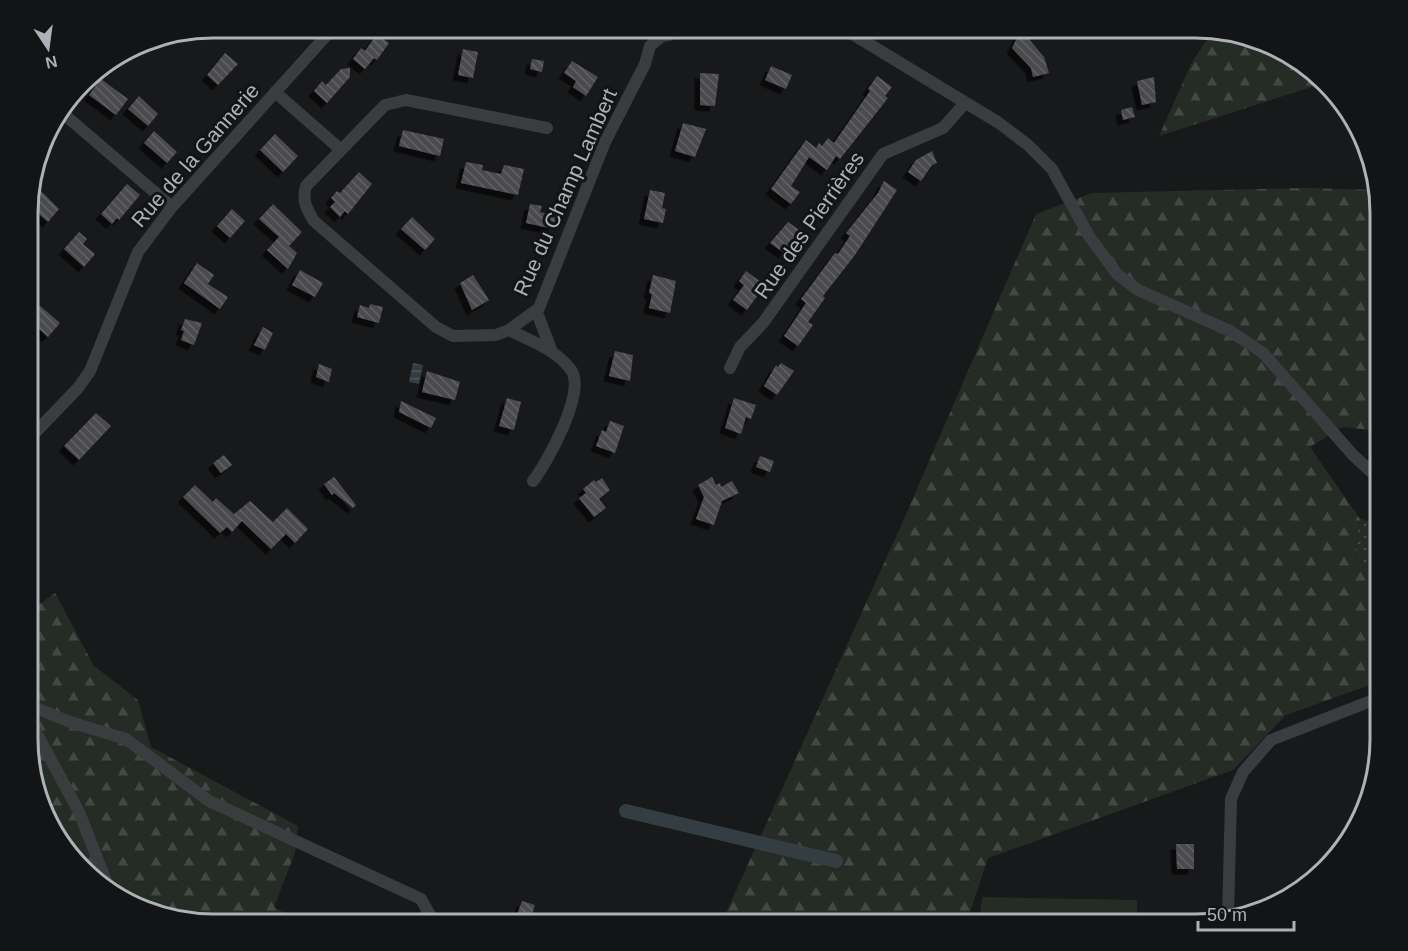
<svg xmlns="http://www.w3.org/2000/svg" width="1408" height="951" font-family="Helvetica,sans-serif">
	<defs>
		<pattern id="grass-dots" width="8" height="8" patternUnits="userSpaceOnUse" patternTransform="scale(1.5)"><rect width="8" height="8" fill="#252c25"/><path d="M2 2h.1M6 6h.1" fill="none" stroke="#424843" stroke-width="1.8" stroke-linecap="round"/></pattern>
		<pattern id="forest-firs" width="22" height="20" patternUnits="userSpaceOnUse" patternTransform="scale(1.5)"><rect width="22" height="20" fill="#252c25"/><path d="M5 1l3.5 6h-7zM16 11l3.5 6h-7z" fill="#424843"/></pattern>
		<pattern id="water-rules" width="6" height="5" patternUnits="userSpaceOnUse" patternTransform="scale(1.5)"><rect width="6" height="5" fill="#343d42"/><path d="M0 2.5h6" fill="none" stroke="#4f575b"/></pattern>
		<pattern id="building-back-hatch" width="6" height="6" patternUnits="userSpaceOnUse" patternTransform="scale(1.5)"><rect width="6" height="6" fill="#4b4c4f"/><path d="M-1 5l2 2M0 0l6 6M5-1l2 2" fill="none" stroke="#626366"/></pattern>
		<filter id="shadow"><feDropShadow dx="-5.5" dy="5.5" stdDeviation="0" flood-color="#0009"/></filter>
	</defs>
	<rect width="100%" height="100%" fill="#18191a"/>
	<path fill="url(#grass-dots)" d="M 1360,519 L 1381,524 L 1381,591 L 1370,584 L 1356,546 Z
		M 1381,728 C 1381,758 1376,788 1362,814 L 1373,736 Z"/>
	<path fill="url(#forest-firs)" d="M 1214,29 C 1256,37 1295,50 1324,83 L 1159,136 L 1192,62 Z
		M 1307,188 L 1377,190 L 1381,201 L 1381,431 L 1342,427 L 1310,447 L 1360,519 L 1356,546 L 1370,584 L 1381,591 L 1381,681 L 1286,715 L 1233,770 L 988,858 L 966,924 L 721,924 L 904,519 L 1036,214 L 1092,193 Z
		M 55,593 L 94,666 L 138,700 L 151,747 L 298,826 L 295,853 L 274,907 L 303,924 L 201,924 L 153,914 L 100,886 L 52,831 L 29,762 L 29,612 Z"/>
	<path fill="#252c25" d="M 982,897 L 1137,900 L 1137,924 L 979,924 Z"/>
	<path fill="url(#water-rules)" d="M 413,363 L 423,365 L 419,384 L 409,382 Z"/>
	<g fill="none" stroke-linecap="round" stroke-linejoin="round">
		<path stroke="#343d42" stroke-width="14" d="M 626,811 L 836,861"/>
	</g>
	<path fill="url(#building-back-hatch)" filter="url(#shadow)" d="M 377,34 L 389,43 L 377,60 L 374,58 L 365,69 L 353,59 L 361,48 L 365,51 Z
		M 1019,34 L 1029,39 L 1044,57 L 1049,73 L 1033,77 L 1031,68 L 1012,48 Z
		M 463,49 L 478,52 L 473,78 L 458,75 Z
		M 225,53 L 238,64 L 218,85 L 207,75 Z
		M 532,59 L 544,61 L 542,72 L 530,69 Z
		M 572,61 L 598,77 L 586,96 L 573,87 L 576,81 L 564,73 Z
		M 771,66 L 792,75 L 786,89 L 765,80 Z
		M 350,68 L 350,77 L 327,103 L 314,91 L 322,81 L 326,85 L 341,69 Z
		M 700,73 L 719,74 L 715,106 L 700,105 Z
		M 877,76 L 892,87 L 885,96 L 888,98 L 840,159 L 836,156 L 827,170 L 809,157 L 791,186 L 800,192 L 791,204 L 771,189 L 806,140 L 816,148 L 819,143 L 822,146 L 828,138 L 834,143 L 870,91 L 868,89 Z
		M 1154,77 L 1156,102 L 1142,105 L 1137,81 Z
		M 101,79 L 128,99 L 116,115 L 89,95 Z
		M 139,96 L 158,114 L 148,126 L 128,109 Z
		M 1132,107 L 1135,117 L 1123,120 L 1121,110 Z
		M 683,123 L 706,129 L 695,157 L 675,151 Z
		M 403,130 L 444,139 L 440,156 L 399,146 Z
		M 154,131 L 177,152 L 167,163 L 144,143 Z
		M 275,134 L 298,156 L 283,172 L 260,150 Z
		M 932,151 L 937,163 L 932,165 L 921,181 L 908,172 L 916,160 Z
		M 466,162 L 483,165 L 482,170 L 501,174 L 504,165 L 524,169 L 518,195 L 461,183 Z
		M 359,172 L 372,184 L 348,214 L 345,211 L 340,217 L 330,207 L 335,202 L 331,198 L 337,191 L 340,193 Z
		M 884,181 L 897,190 L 855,255 L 823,296 L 825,298 L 808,322 L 813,325 L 798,346 L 784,336 L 806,303 L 801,299 L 835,253 L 838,254 L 850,236 L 846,233 L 878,193 Z
		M 127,184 L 140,195 L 119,220 L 117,218 L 112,224 L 101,214 Z
		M 40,190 L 59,209 L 48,222 L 29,205 Z
		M 650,190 L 665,193 L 662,208 L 666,209 L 663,223 L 644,219 Z
		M 273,204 L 302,232 L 289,246 L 297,253 L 288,269 L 267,250 L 279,237 L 259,219 Z
		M 530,204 L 542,206 L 540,212 L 556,215 L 553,229 L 526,223 Z
		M 232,209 L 245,221 L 230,238 L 217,226 Z
		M 412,217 L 435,239 L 425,250 L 401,229 Z
		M 788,222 L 802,232 L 784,253 L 770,243 Z
		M 79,232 L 87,239 L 83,244 L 95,254 L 84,267 L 64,249 Z
		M 197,263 L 214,275 L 208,284 L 228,297 L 220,309 L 184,283 Z
		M 300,270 L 323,283 L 315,297 L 292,285 Z
		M 746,271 L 765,285 L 747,310 L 733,300 L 744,285 L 739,281 Z
		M 473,275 L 489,300 L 472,310 L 460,283 Z
		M 653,275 L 676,281 L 670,313 L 649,308 L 652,294 L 649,293 Z
		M 370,304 L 383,307 L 379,323 L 357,317 L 360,305 L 369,308 Z
		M 39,305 L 60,323 L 48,337 L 29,320 L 29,316 Z
		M 185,319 L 202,323 L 194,345 L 181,340 L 184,331 L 181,330 Z
		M 263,327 L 273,333 L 265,350 L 254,345 Z
		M 615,351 L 633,355 L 630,381 L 609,376 Z
		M 781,363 L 794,371 L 777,395 L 764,386 L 776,365 L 778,367 Z
		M 319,364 L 332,369 L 329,382 L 316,377 Z
		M 427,371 L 460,382 L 455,400 L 422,392 Z
		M 507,398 L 521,402 L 514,430 L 499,426 Z
		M 734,398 L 756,405 L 751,419 L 746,417 L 741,434 L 725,428 Z
		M 401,401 L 436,418 L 431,428 L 399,412 Z
		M 96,413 L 111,426 L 79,460 L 64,446 Z
		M 610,421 L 624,426 L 615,453 L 596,446 L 602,430 L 606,432 Z
		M 224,455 L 232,465 L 221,473 L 213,463 Z
		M 760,456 L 774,461 L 770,472 L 756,467 Z
		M 334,477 L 356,505 L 353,508 L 334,493 L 332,495 L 324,484 Z
		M 712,477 L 716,485 L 720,483 L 721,487 L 732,481 L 739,493 L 722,501 L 714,525 L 696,519 L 704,497 L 698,485 Z
		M 602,478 L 610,490 L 599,499 L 606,508 L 594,517 L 579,498 L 586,493 L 583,489 L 594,480 L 596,482 Z
		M 195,485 L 213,502 L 216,498 L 234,514 L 250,501 L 273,522 L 287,508 L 308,529 L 295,543 L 286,534 L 271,549 L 242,521 L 232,532 L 227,527 L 220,533 L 183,497 Z
		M 1176,844 L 1194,844 L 1194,869 L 1177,869 Z
		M 522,901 L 535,905 L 529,924 L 515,920 Z"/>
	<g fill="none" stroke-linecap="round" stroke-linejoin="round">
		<path stroke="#3a3c3f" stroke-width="12" d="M 841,27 L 999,123 L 1028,145 L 1052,169 L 1089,236 L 1117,274 L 1138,290 L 1230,331 L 1263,353 L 1353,455 L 1381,481
			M 275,92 L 340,149
			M 62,110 L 66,116 L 172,207
			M 547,128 L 406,100 L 385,105 L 306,186 C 302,201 306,208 314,221 L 436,327 L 453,336 L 496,335 L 509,330 L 539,308 L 605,142 L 645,64 L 650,46 L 662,36 L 669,35
			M 536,310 L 552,352
			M 509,330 C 531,341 557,350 571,370 C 587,391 547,463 533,481
			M 730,368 L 740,347 L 763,323 L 883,154 L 943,128 L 965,103
			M 29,439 L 78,388 L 90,371 L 138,252 L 172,207 L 334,27
			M 29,705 L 70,722 L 126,739 L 209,801 L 421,899 L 430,915 L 425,924
			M 29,719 L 79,812 L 110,891
			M 1228,916 L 1231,799 L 1243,772 L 1271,740 L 1381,697"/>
	</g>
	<g text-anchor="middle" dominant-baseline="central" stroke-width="6" stroke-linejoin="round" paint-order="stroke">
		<g font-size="21" fill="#acb2b8" stroke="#131415">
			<text transform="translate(195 155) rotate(-49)">Rue de la Gannerie</text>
			<text transform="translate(565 192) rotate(-66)">Rue du Champ Lambert</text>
			<text transform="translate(809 225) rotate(-55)">Rue des Pierrières</text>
		</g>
	</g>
	<path d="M0 0H1408V951H0ZM213 38H1195A175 175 0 0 1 1370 213V739A175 175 0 0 1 1195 914H213A175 175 0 0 1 38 739V213A175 175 0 0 1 213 38Z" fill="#131415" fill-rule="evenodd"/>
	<path fill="none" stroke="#acb2b8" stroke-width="3" d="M213 38H1195A175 175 0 0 1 1370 213V739A175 175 0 0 1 1195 914H213A175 175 0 0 1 38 739V213A175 175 0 0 1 213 38Z"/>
	<g transform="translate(48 48) rotate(167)" stroke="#131415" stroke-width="4.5" paint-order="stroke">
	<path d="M0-4.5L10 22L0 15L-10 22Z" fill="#acb2b8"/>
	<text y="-9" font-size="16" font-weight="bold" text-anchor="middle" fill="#acb2b8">N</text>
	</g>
	<path d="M1198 921v9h96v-9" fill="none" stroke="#acb2b8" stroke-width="3"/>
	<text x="1207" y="921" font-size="18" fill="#acb2b8" stroke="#131415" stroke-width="4.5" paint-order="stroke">50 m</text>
</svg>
